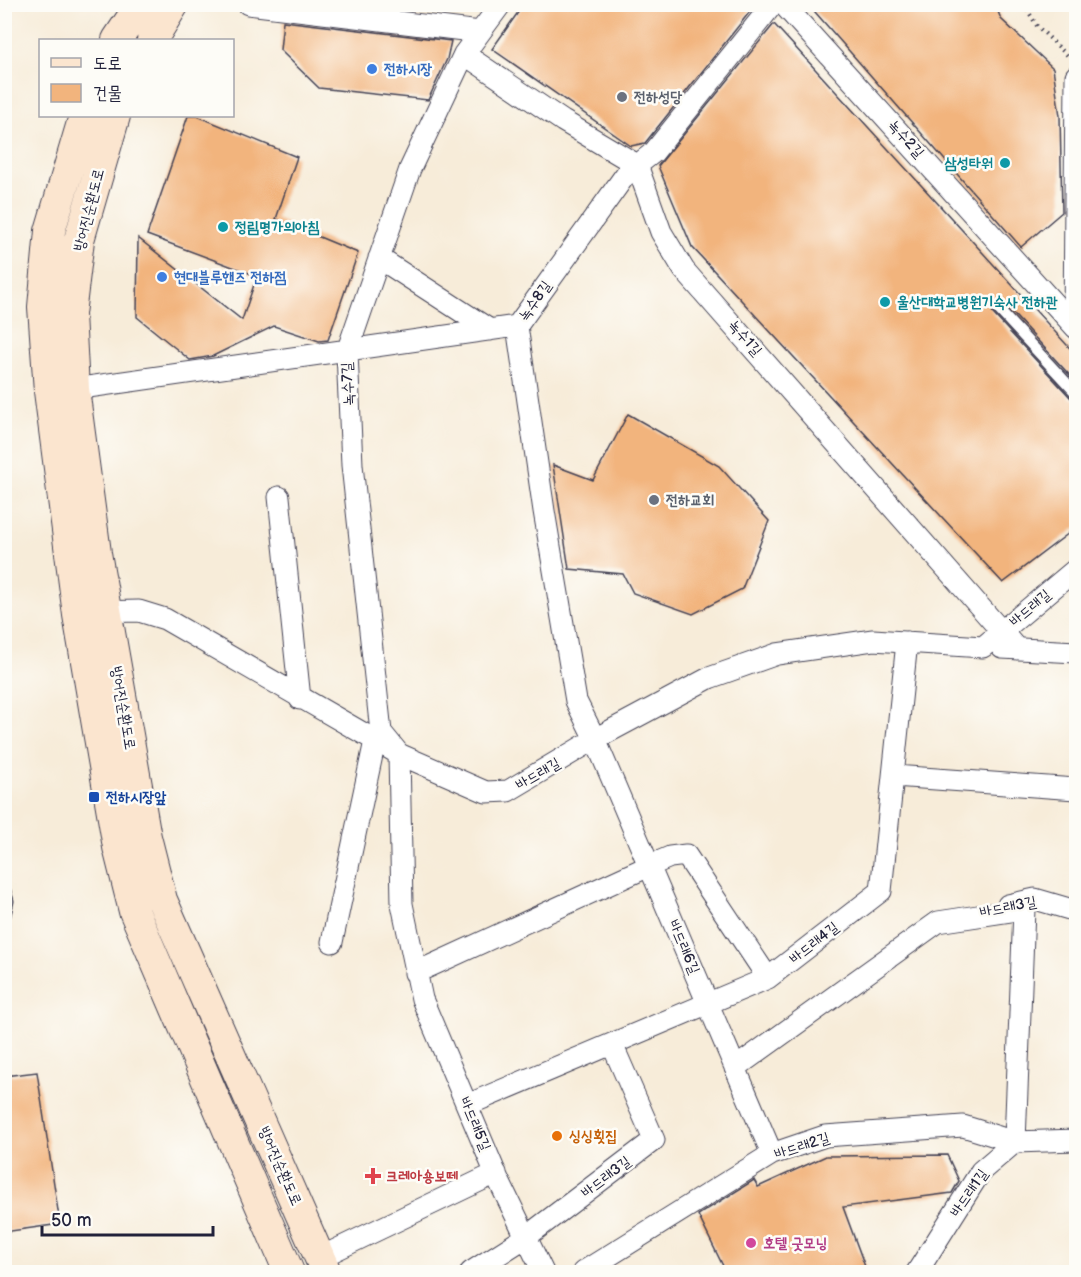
<svg xmlns="http://www.w3.org/2000/svg" width="1081" height="1277" font-family="'Balsamiq Sans','Poor Story',sans-serif">
	<rect width="100%" height="100%" fill="#fdfcf7"/>
	<filter id="ink" filterUnits="userSpaceOnUse"><feTurbulence type="fractalNoise" baseFrequency=".0167" numOctaves="2"/><feDisplacementMap in="SourceGraphic" scale="12" xChannelSelector="R" yChannelSelector="G"/><feConvolveMatrix kernelMatrix="1 2 1 2 8 2 1 2 1" color-interpolation-filters="sRGB"/></filter>
	<filter id="wash" filterUnits="userSpaceOnUse"><feTurbulence type="fractalNoise" baseFrequency=".008" numOctaves="4" result="noise"/><feDisplacementMap in="SourceGraphic" scale="24" xChannelSelector="R" yChannelSelector="G"/><feGaussianBlur stdDeviation="1.35" result="paint"/><feColorMatrix in="noise" values="0 0 0 0 0 0 0 0 0 0 0 0 0 0 0 0 0 1.4 0 .05"/><feComposite in="paint" operator="in"/></filter>
	<g filter="url(#wash)">
		<rect width="100%" height="100%" fill="#f7ecd9"/>
		<g id="blocks">
			<path fill="#f2b47d" d="M 524,4 L 756,4 L 645,143 L 631,146 L 492,49 Z
				M 808,4 L 995,4 L 1001,19 L 1053,68 L 1060,116 L 1062,212 L 1021,247 Z
				M 283,21 L 451,41 L 447,59 L 428,100 L 319,88 L 280,50 Z
				M 774,24 L 1077,356 L 1077,383 L 1004,304 L 997,302 L 991,306 L 993,314 L 1071,398 L 1077,400 L 1077,527 L 1003,583 L 692,247 L 658,166 Z
				M 188,116 L 197,116 L 297,157 L 276,219 L 358,253 L 328,340 L 319,341 L 274,326 L 213,356 L 190,360 L 137,317 L 138,238 L 242,320 L 257,276 L 147,235 Z
				M 628,414 L 719,466 L 769,521 L 742,589 L 693,614 L 633,593 L 623,574 L 569,569 L 553,465 L 593,480 Z
				M 37,1072 L 60,1224 L 4,1232 L 4,1076 Z
				M 947,1155 L 959,1181 L 952,1193 L 843,1207 L 867,1272 L 726,1272 L 698,1215 L 754,1180 L 758,1187 L 826,1156 Z"/>
		</g>
	</g>
	<g filter="url(#ink)">
		<use href="#blocks" fill-opacity="0" stroke="#424053" stroke-width="1.5"/>
		<g fill="none" stroke-linecap="round" stroke-linejoin="round">
			<defs>
				<path id="service" d="M 998,309 L 1076,393
					M 4,888 L 8,901 L 4,919"/>
				<path id="minor" d="M 248,4 L 480,32
					M 501,4 L 464,54 L 410,169 L 347,352 L 352,465 L 381,732 L 399,754 L 402,904 L 422,999 L 498,1179 L 543,1272
					M 783,4 L 1076,328
					M 464,54 L 563,121 L 637,165 L 661,232 L 684,270 L 1017,649
					M 379,258 L 490,330
					M 1074,325 L 1076,76
					M 74,389 L 517,326
					M 279,497 L 300,699
					M 95,612 L 139,611 L 165,619 L 399,754 L 486,792 L 508,791 L 595,739 L 709,678 L 777,654 L 873,640 L 983,647 L 1076,569
					M 1002,648 L 1076,652
					M 894,776 L 1076,789
					M 1008,905 L 1035,899 L 1076,911
					M 332,942 L 375,741
					M 415,973 L 649,866 L 670,857 L 686,855 L 768,978
					M 467,1105 L 768,978 L 881,891 L 907,642
					M 772,1154 L 595,739 L 576,701 L 544,511 L 517,326 L 626,174 L 654,152 L 773,4
					M 319,1258 L 496,1173
					M 471,1272 L 526,1237 L 654,1140 L 612,1044
					M 583,1272 L 772,1154 L 825,1136 L 963,1126 L 1015,1142 L 1024,909 L 938,922 L 735,1068
					M 917,1272 L 981,1171 L 1015,1142 L 1076,1140"/>
				<path id="secondary" d="M 117,40 L 141,4
					M 152,40 L 174,4
					M 84,116 L 50,231 L 43,307 L 49,391 L 78,615 L 118,847 L 134,911 L 289,1272
					M 115,116 L 79,240 L 70,314 L 74,389 L 96,553 L 146,837 L 162,900 L 326,1272"/>
			</defs>
			<use href="#service" stroke="#424053" stroke-width="13"/>
			<use href="#minor" stroke="#424053" stroke-width="23"/>
			<use href="#secondary" stroke="#424053" stroke-width="32"/>
			<path stroke="#424053" stroke-width="4" stroke-dasharray="1.5 4.5" stroke-linecap="butt" d="M 1024,4 L 1037,26 L 1069,57"/>
			<use href="#service" stroke="#fff" stroke-width="10"/>
			<use href="#minor" stroke="#fff" stroke-width="21"/>
			<use href="#secondary" stroke="#fbe5cf" stroke-width="30"/>
		</g>
	</g>
	<g fill="#3f7fe0" stroke="#fdfcf7" stroke-width="2">
		<circle cx="372" cy="69" r="6"/>
		<circle cx="162" cy="277" r="6"/>
	</g>
	<g fill="#6b7280" stroke="#fdfcf7" stroke-width="2">
		<circle cx="622" cy="97" r="6"/>
		<circle cx="654" cy="500" r="6"/>
	</g>
	<g fill="#0f9aa8" stroke="#fdfcf7" stroke-width="2">
		<circle cx="1005" cy="163" r="6"/>
		<circle cx="223" cy="227" r="6"/>
		<circle cx="885" cy="302" r="6"/>
	</g>
	<rect fill="#1a4fb4" stroke="#fdfcf7" stroke-width="2" x="88" y="791" width="12" height="12" rx="3"/>
	<circle fill="#e8710a" stroke="#fdfcf7" stroke-width="2" cx="557" cy="1136" r="6"/>
	<path fill="#e0444e" stroke="#fdfcf7" stroke-width="2" d="M370 1167h6v6h6v6h-6v6h-6v-6h-6v-6h6z"/>
	<circle fill="#d1479c" stroke="#fdfcf7" stroke-width="2" cx="751" cy="1243" r="6"/>
	<g text-anchor="middle" dominant-baseline="central" stroke-width="5" stroke-linejoin="round" paint-order="stroke">
		<g font-size="15" font-weight="bold" fill="#366cbe" stroke="#fdfcf7" text-anchor="start">
			<text x="384" y="69">전하시장</text>
			<text x="174" y="277">현대블루핸즈 전하점</text>
		</g>
		<g font-size="15" font-weight="bold" fill="#5b616d" stroke="#fdfcf7" text-anchor="start">
			<text x="634" y="97">전하성당</text>
			<text x="666" y="500">전하교회</text>
		</g>
		<g font-size="15" fill="#22223b" stroke="#fdfcf7">
			<text transform="translate(906 139) rotate(48)">녹수2길</text>
			<text transform="translate(89 210) rotate(-76)">방어진순환도로</text>
			<text transform="translate(535 301) rotate(-55)">녹수8길</text>
			<text transform="translate(745 338) rotate(49)">녹수1길</text>
			<text transform="translate(348 384) rotate(-93)">녹수7길</text>
			<text transform="translate(1030 608) rotate(-40)">바드래길</text>
			<text transform="translate(123 708) rotate(80)">방어진순환도로</text>
			<text transform="translate(538 774) rotate(-30)">바드래길</text>
			<text transform="translate(1008 907) rotate(-11)">바드래3길</text>
			<text transform="translate(814 943) rotate(-38)">바드래4길</text>
			<text transform="translate(684 947) rotate(67)">바드래6길</text>
			<text transform="translate(475 1124) rotate(67)">바드래5길</text>
			<text transform="translate(802 1146) rotate(-18)">바드래2길</text>
			<text transform="translate(280 1166) rotate(66)">방어진순환도로</text>
			<text transform="translate(606 1177) rotate(-37)">바드래3길</text>
			<text transform="translate(969 1193) rotate(-55)">바드래1길</text>
		</g>
		<g font-size="15" font-weight="bold" fill="#0d838f" stroke="#fdfcf7" text-anchor="start">
			<text x="993" y="163" text-anchor="end">삼성타워</text>
			<text x="235" y="227">정림명가의아침</text>
			<text x="897" y="302">울산대학교병원기숙사 전하관</text>
		</g>
		<g font-size="15" font-weight="bold" fill="#164399" stroke="#fdfcf7" text-anchor="start">
			<text x="106" y="797">전하시장앞</text>
		</g>
		<g font-size="15" font-weight="bold" fill="#c56008" stroke="#fdfcf7" text-anchor="start">
			<text x="569" y="1136">싱싱횟집</text>
		</g>
		<g font-size="15" font-weight="bold" fill="#be3a42" stroke="#fdfcf7" text-anchor="start">
			<text x="386" y="1176">크레아숑보떼</text>
		</g>
		<g font-size="15" font-weight="bold" fill="#b23c85" stroke="#fdfcf7" text-anchor="start">
			<text x="763" y="1243">호텔 굿모닝</text>
		</g>
	</g>
	<rect width="1081" height="1277" fill="none" stroke="#fdfcf7" stroke-width="24"/>
	<rect x="39" y="39" width="195" height="78" fill="#fdfcf7" stroke="#a5a5ac" stroke-width="1.5"/>
	<rect x="51" y="58" width="30" height="9" fill="#fbe5cf" stroke="#a5a5ac" stroke-width="1.5"/>
	<text x="93" y="69" font-size="18" fill="#22223b">도로</text>
	<rect x="51" y="84" width="30" height="18" fill="#f2b47d" stroke="#a5a5ac" stroke-width="1.5"/>
	<text x="93" y="99" font-size="18" fill="#22223b">건물</text>
	<path d="M42 1226v9h171v-9" fill="none" stroke="#22223b" stroke-width="3"/>
	<text x="51" y="1226" font-size="18" fill="#22223b" stroke="#fdfcf7" stroke-width="4.5" paint-order="stroke">50 m</text>
</svg>
